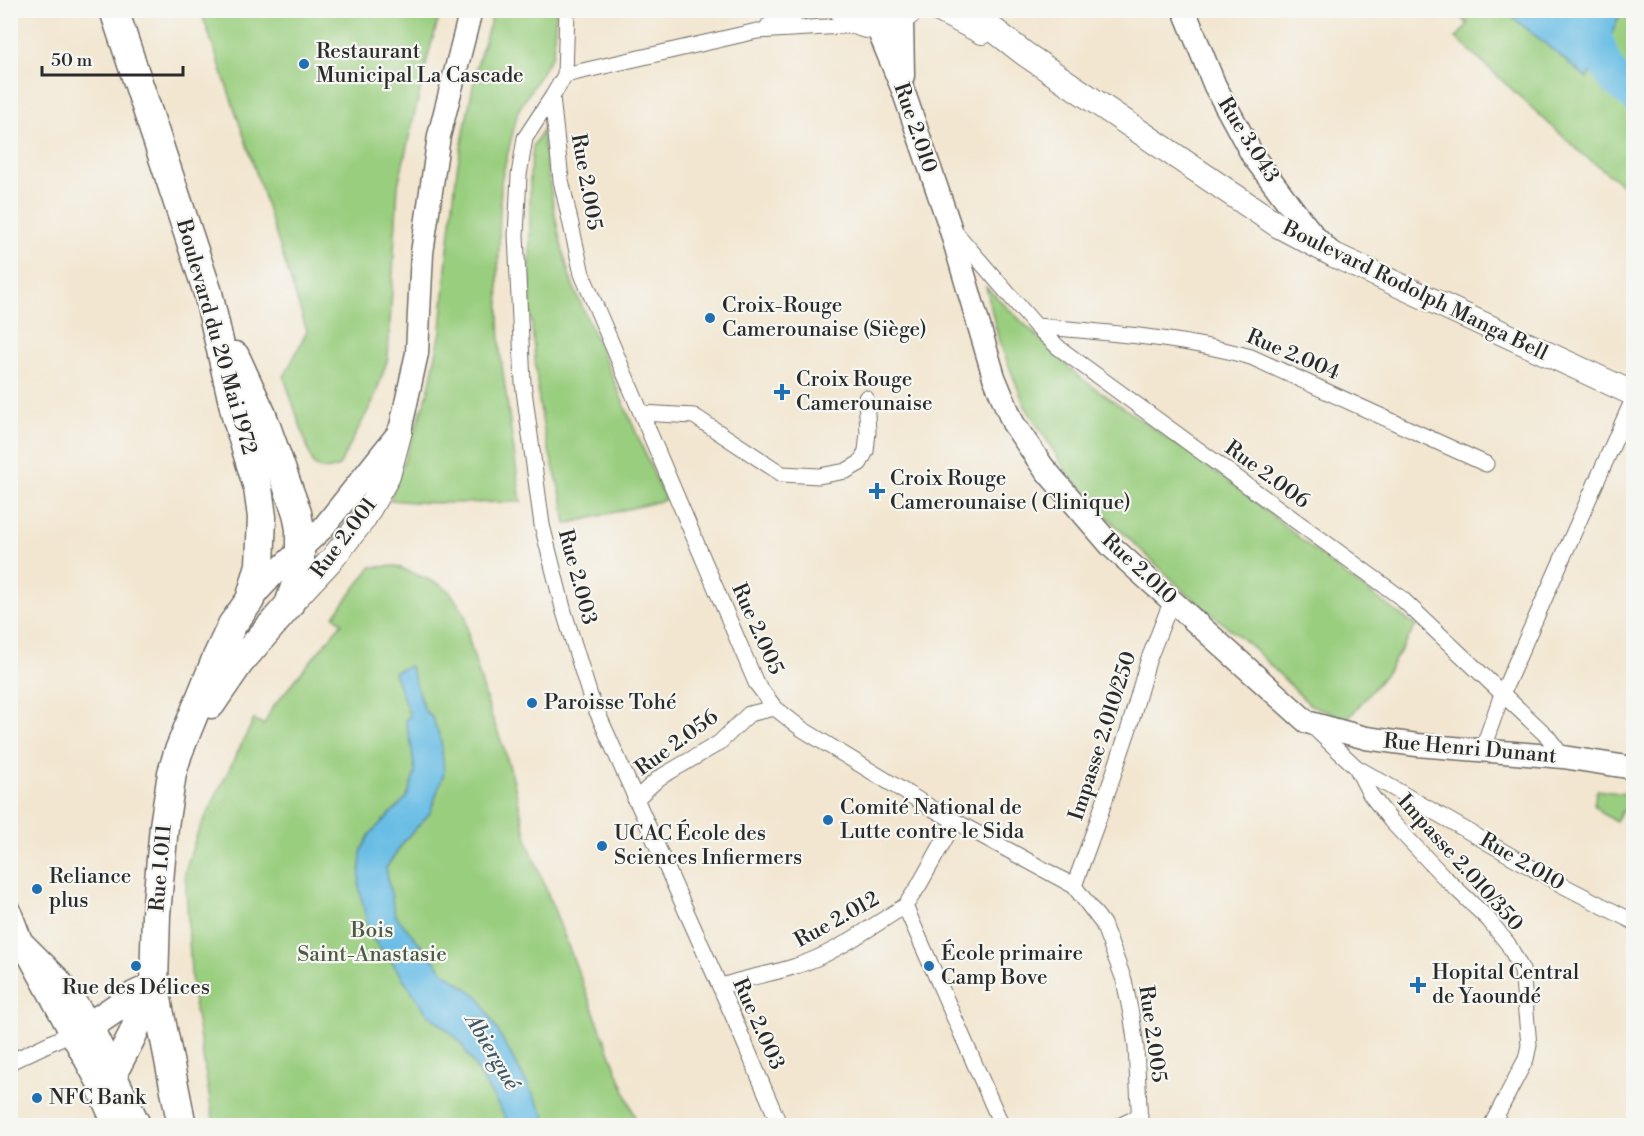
<svg xmlns="http://www.w3.org/2000/svg" width="1644" height="1136" font-family="'Libre Bodoni',serif">
	<rect width="100%" height="100%" fill="#f6f6f2"/>
	<filter id="ink" filterUnits="userSpaceOnUse"><feTurbulence type="fractalNoise" baseFrequency=".0167" numOctaves="2"/><feDisplacementMap in="SourceGraphic" scale="12" xChannelSelector="R" yChannelSelector="G"/><feConvolveMatrix kernelMatrix="1 2 1 2 8 2 1 2 1" color-interpolation-filters="sRGB"/></filter>
	<filter id="wash" filterUnits="userSpaceOnUse"><feTurbulence type="fractalNoise" baseFrequency=".008" numOctaves="4" result="noise"/><feDisplacementMap in="SourceGraphic" scale="24" xChannelSelector="R" yChannelSelector="G"/><feGaussianBlur stdDeviation="1.35" result="paint"/><feColorMatrix in="noise" values="0 0 0 0 0 0 0 0 0 0 0 0 0 0 0 0 0 1.4 0 .05"/><feComposite in="paint" operator="in"/></filter>
	<g filter="url(#wash)">
		<rect width="100%" height="100%" fill="#f2e6d0"/>
		<path fill="#9ace7f" stroke="#627c55" stroke-width="1.5" d="M 201,11 L 441,11 L 429,52 L 398,185 L 388,358 L 374,399 L 339,466 C 328,471 322,471 313,464 L 284,377 L 307,331 L 249,151 Z
			M 494,11 L 556,11 L 553,54 L 518,111 L 501,181 L 498,275 L 500,351 L 521,502 C 477,502 433,505 390,500 L 428,393 L 441,331 L 447,258 L 457,169 L 477,65 Z
			M 1454,11 L 1505,11 L 1587,78 L 1602,58 L 1621,11 L 1633,11 L 1633,193 L 1581,153 L 1456,38 L 1468,24 Z
			M 542,131 C 549,182 556,234 572,283 L 665,500 L 566,524 L 563,502 L 545,436 L 539,402 L 530,306 L 530,176 L 533,146 Z
			M 986,287 L 1078,376 L 1237,487 L 1341,572 L 1416,626 L 1388,671 L 1347,720 L 1309,704 L 1252,647 L 1185,592 L 1116,526 L 1069,475 L 1025,406 L 999,341 Z
			M 396,566 L 441,585 L 450,592 L 465,614 L 469,640 L 490,712 L 503,746 L 512,775 L 528,843 L 638,1125 L 214,1125 L 192,990 L 185,871 L 197,834 L 254,719 L 264,725 L 272,708 L 342,623 L 334,616 L 371,567 Z
			M 1597,790 L 1633,795 L 1633,817 L 1622,811 L 1616,821 L 1602,814 L 1594,804 Z"/>
		<path fill="#69bde5" stroke="#4a7488" stroke-width="1.5" d="M 1505,11 L 1621,11 L 1602,58 L 1587,78 Z
			M 410,666 L 425,711 L 432,717 L 441,740 L 444,773 L 430,813 L 405,840 L 386,868 L 395,915 L 444,972 L 479,997 L 550,1125 L 510,1125 L 459,1040 L 426,1012 L 392,962 L 370,936 L 359,887 L 361,852 L 370,834 L 407,797 L 415,773 L 411,743 L 405,720 L 410,716 L 394,672 Z"/>
		<g fill="none" stroke-linecap="round" stroke-linejoin="round">
			<path stroke="#69bde5" stroke-width="34" d="M 1587,10 L 1602,58 L 1613,77 L 1634,95"/>
		</g>
	</g>
	<g filter="url(#ink)">
		<g fill="none" stroke-linecap="round" stroke-linejoin="round">
			<defs>
				<path id="street" d="M 567,10 L 565,75 L 552,97 L 525,138 L 519,175 L 516,235 L 523,383 L 542,525 L 564,612 L 590,696 L 733,1016 L 780,1126
					M 768,26 L 806,10
					M 565,75 L 757,31 L 860,25
					M 552,97 L 561,180 L 582,274 L 756,683 L 775,708 L 802,729 L 933,809 L 1074,886 L 1103,924 L 1124,980 L 1132,1019 L 1136,1047 L 1140,1126
					M 955,232 L 1036,326 L 1059,348 L 1400,597 L 1547,736 L 1563,757
					M 1036,326 C 1108,333 1181,337 1251,357 L 1486,464
					M 642,413 L 694,416 L 782,474 L 819,476 L 846,471 L 860,463 L 866,451 L 868,432 L 866,398
					M 1312,726 L 1356,767 L 1560,884 L 1634,922
					M 1482,751 L 1502,694 L 1634,397
					M 1356,767 L 1370,794 L 1391,821 L 1444,877 L 1488,919 L 1508,944 L 1522,970 L 1529,1045 L 1526,1059 L 1491,1126
					M 635,800 L 659,778 L 719,743 L 749,714 L 775,708
					M 955,821 L 918,887 L 905,906 L 1002,1126
					M 1074,886 L 1098,820 L 1129,728 L 1148,661 L 1172,600
					M 720,987 C 744,977 770,975 796,966 C 835,954 870,927 905,906
					M 10,1062 L 71,1033
					M 1119,1126 L 1140,1116"/>
				<path id="secondary" d="M 1184,10 L 1215,86 L 1253,156 L 1298,216 L 1314,236 L 1328,250
					M 902,19 L 903,76
					M 877,27 L 903,90 L 949,224 L 994,377 L 1013,423 L 1043,467 L 1112,547 L 1307,722 L 1366,738 L 1417,745 L 1563,757 L 1634,768
					M 251,599 L 274,574 L 322,529 L 400,431 L 417,353 L 422,253 L 439,136 L 471,10
					M 10,912 L 21,941 L 103,1092
					M 21,941 L 59,979 L 91,1025 L 140,1126"/>
				<path id="primary" d="M 841,10 C 862,34 890,30 912,10
					M 939,10 L 982,32
					M 968,10 L 1025,54 L 1279,226 L 1334,255 L 1634,394
					M 289,605 L 333,558 L 363,520 L 388,476 L 400,431"/>
				<path id="highway" d="M 114,10 L 208,293 L 236,416 L 258,488 L 262,517 L 260,565 L 250,600 L 232,625 L 217,657 L 178,753 L 172,773 L 164,826 L 156,914 L 154,984 L 182,1126
					M 211,704 L 239,663 L 289,605 L 300,572 L 300,529 L 297,513 L 262,415 L 235,356
					M 91,1025 L 134,996 L 153,987
					M 118,1126 L 103,1092 L 132,1036 L 154,984"/>
			</defs>
			<use href="#street" stroke="#716c65" stroke-width="17"/>
			<use href="#secondary" stroke="#716c65" stroke-width="25"/>
			<use href="#primary" stroke="#716c65" stroke-width="26"/>
			<use href="#highway" stroke="#716c65" stroke-width="31"/>
			<use href="#street" stroke="#fff" stroke-width="15"/>
			<use href="#secondary" stroke="#fff" stroke-width="22"/>
			<use href="#primary" stroke="#fff" stroke-width="24"/>
			<use href="#highway" stroke="#fff" stroke-width="28"/>
		</g>
	</g>
	<g fill="#1f6fb2" stroke="#f6f6f2" stroke-width="2">
		<circle cx="304" cy="64" r="6"/>
		<circle cx="710" cy="318" r="6"/>
		<path d="M779 383h6v6h6v6h-6v6h-6v-6h-6v-6h6z"/>
		<path d="M874 482h6v6h6v6h-6v6h-6v-6h-6v-6h6z"/>
		<circle cx="532" cy="703" r="6"/>
		<circle cx="828" cy="820" r="6"/>
		<circle cx="602" cy="846" r="6"/>
		<circle cx="37" cy="889" r="6"/>
		<circle cx="136" cy="966" r="6"/>
		<circle cx="929" cy="966" r="6"/>
		<path d="M1415 976h6v6h6v6h-6v6h-6v-6h-6v-6h6z"/>
		<circle cx="37" cy="1098" r="6"/>
	</g>
	<g text-anchor="middle" dominant-baseline="central" stroke-width="4.5" stroke-linejoin="round" paint-order="stroke">
		<g font-size="21" fill="#2b2b2b" stroke="#f6f6f2" text-anchor="start">
			<text x="316" y="52">Restaurant<tspan x="316" dy="24">Municipal La Cascade</tspan></text>
			<text x="722" y="306">Croix-Rouge<tspan x="722" dy="24">Camerounaise (Siège)</tspan></text>
			<text x="796" y="380">Croix Rouge<tspan x="796" dy="24">Camerounaise</tspan></text>
			<text x="890" y="479">Croix Rouge<tspan x="890" dy="24">Camerounaise ( Clinique)</tspan></text>
			<text x="544" y="703">Paroisse Tohé</text>
			<text x="840" y="808">Comité National de<tspan x="840" dy="24">Lutte contre le Sida</tspan></text>
			<text x="614" y="834">UCAC École des<tspan x="614" dy="24">Sciences Infiermers</tspan></text>
			<text x="49" y="877">Reliance<tspan x="49" dy="24">plus</tspan></text>
			<text x="941" y="954">École primaire<tspan x="941" dy="24">Camp Bove</tspan></text>
			<text x="1432" y="973">Hopital Central<tspan x="1432" dy="24">de Yaoundé</tspan></text>
			<text x="136" y="988" text-anchor="middle">Rue des Délices</text>
			<text x="49" y="1098">NFC Bank</text>
		</g>
		<g font-size="21" fill="#2b2b2b" stroke="#f6f6f2">
			<text transform="translate(915 128) rotate(71)">Rue 2.010</text>
			<text transform="translate(1248 140) rotate(58)">Rue 3.043</text>
			<text transform="translate(586 182) rotate(80)">Rue 2.005</text>
			<text transform="translate(1415 291) rotate(26)">Boulevard Rodolph Manga Bell</text>
			<text transform="translate(216 337) rotate(74)">Boulevard du 20 Mai 1972</text>
			<text transform="translate(1293 355) rotate(23)">Rue 2.004</text>
			<text transform="translate(1267 475) rotate(36)">Rue 2.006</text>
			<text transform="translate(344 538) rotate(-53)">Rue 2.001</text>
			<text transform="translate(1139 569) rotate(43)">Rue 2.010</text>
			<text transform="translate(577 577) rotate(75)">Rue 2.003</text>
			<text transform="translate(757 629) rotate(66)">Rue 2.005</text>
			<text transform="translate(1103 736) rotate(-72)">Impasse 2.010/250</text>
			<text transform="translate(677 743) rotate(-36)">Rue 2.056</text>
			<text transform="translate(1470 749) rotate(5)">Rue Henri Dunant</text>
			<text transform="translate(1522 862) rotate(30)">Rue 2.010</text>
			<text transform="translate(1460 863) rotate(48)">Impasse 2.010/350</text>
			<text transform="translate(161 868) rotate(-85)">Rue 1.011</text>
			<text transform="translate(837 920) rotate(-29)">Rue 2.012</text>
			<text transform="translate(758 1024) rotate(66)">Rue 2.003</text>
			<text transform="translate(1152 1034) rotate(82)">Rue 2.005</text>
		</g>
		<g font-size="21" fill="#4c5c44" stroke="#f6f6f2">
			<text x="372" y="931">Bois<tspan x="372" dy="24">Saint-Anastasie</tspan></text>
		</g>
		<g font-size="22" font-style="italic" fill="#3e5763" stroke="#f6f6f2">
			<text transform="translate(492 1052) rotate(59)">Abiergué</text>
		</g>
	</g>
	<rect width="1644" height="1136" fill="none" stroke="#f6f6f2" stroke-width="36"/>
	<path d="M42 66v9h141v-9" fill="none" stroke="#2b2b2b" stroke-width="3"/>
	<text x="51" y="66" font-size="18" fill="#2b2b2b" stroke="#f6f6f2" stroke-width="4.5" paint-order="stroke">50 m</text>
</svg>
